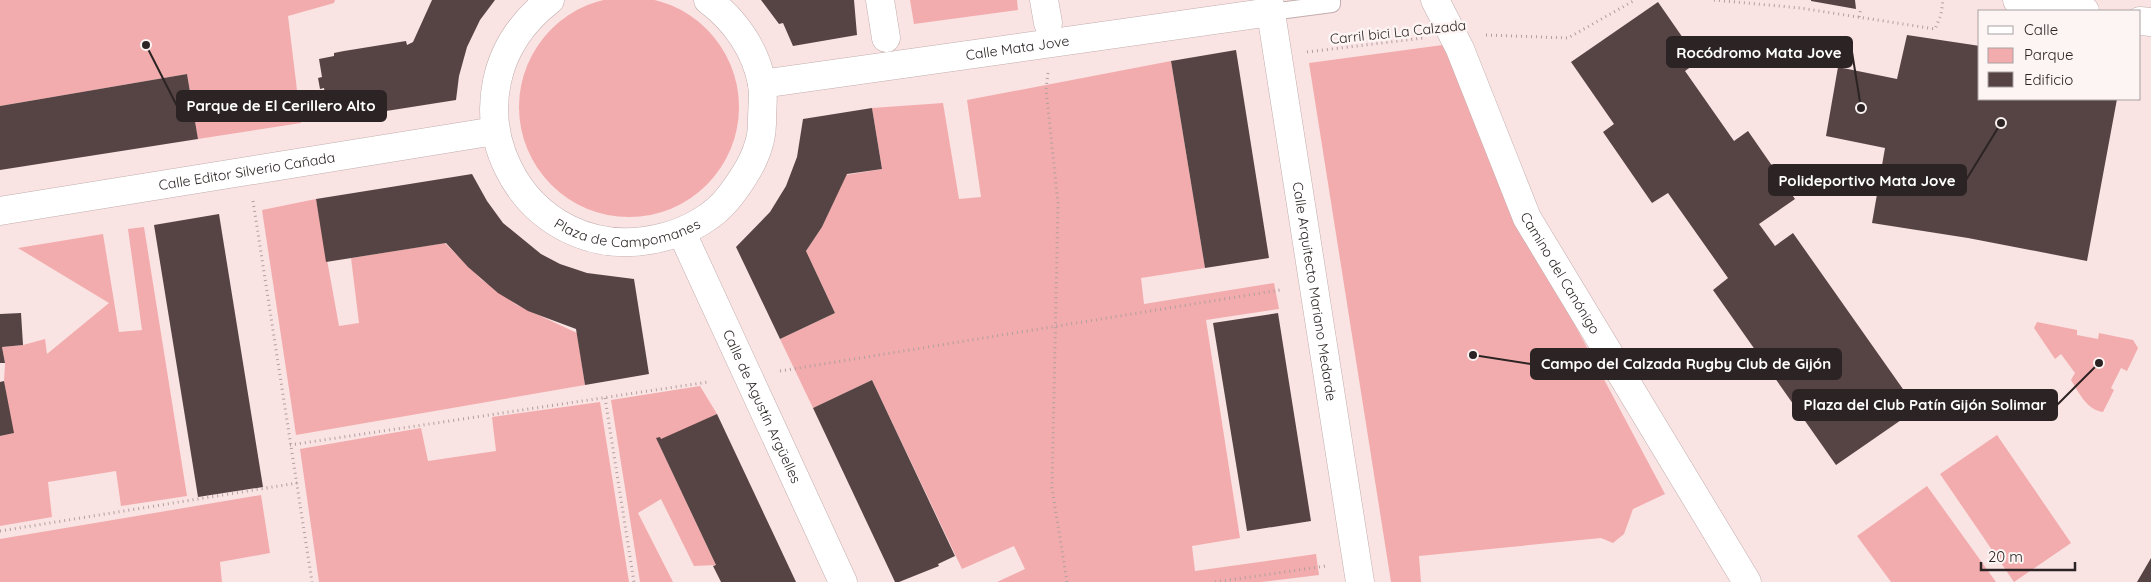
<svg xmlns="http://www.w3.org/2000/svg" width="2151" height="582" font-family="Quicksand,sans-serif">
	<rect width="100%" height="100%" fill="#fae3e3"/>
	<path fill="#f3acad" d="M519 107a110 110 0 1 1 220 0a110 110 0 1 1-220 0Z
		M 0,0 L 335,0 L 334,3 L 288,16 L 301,123 L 198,139 L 187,74 L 0,106 Z
		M 910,0 L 1017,0 L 1018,10 L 914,24 Z
		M 1450,44 L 1517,216 L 1665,494 L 1633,509 L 1624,534 L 1613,543 L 1601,538 L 1419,556 L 1421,582 L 1391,582 L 1309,63 Z
		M 1171,61 L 1205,268 L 1141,278 L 1144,304 L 1274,283 L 1279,309 L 1206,320 L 1240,538 L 1192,546 L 1195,571 L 1316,554 L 1319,575 L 1261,582 L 997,582 L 1025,569 L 1014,546 L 962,569 L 872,380 L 813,408 L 780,339 L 835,313 L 806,251 L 822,227 L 846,175 L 882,169 L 872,108 L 943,103 L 959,199 L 981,197 L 967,100 Z
		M 316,199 L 339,326 L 359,323 L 351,258 L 445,243 L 481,279 L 517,305 L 577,333 L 585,385 L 296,435 L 262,210 Z
		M 144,227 L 187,496 L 121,506 L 116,471 L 48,482 L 52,517 L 0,526 L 0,436 L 13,433 L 4,381 L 5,363 L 2,347 L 23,345 L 45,339 L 47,354 L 109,303 L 18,248 L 103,234 L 119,332 L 142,330 L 128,229 Z
		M 2037,322 L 2077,330 L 2077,335 L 2098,339 L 2099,333 L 2133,340 L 2138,348 L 2127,371 L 2121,368 L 2111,388 L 2114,390 L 2103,412 C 2087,410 2079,393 2071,380 L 2075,373 L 2061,354 L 2055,359 L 2034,328 Z
		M 700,386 L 717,414 L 658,442 L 716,565 L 694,566 L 661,499 L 638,513 L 673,582 L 640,582 L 611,400 Z
		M 600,402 L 629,582 L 319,582 L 300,449 L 421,428 L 428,461 L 496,451 L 492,417 Z
		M 1997,435 L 2071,543 L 2014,582 L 1940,474 Z
		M 1927,486 L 1996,582 L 1891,582 L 1857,536 Z
		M 261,495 L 270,553 L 220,562 L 222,582 L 0,582 L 0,539 Z"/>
	<path fill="#564444" d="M 432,0 L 495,0 L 480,20 L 467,47 L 459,76 L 456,100 L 329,120 L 324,88 L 320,89 L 318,78 L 322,77 L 319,59 L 334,56 L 334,53 L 344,51 L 406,41 L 407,45 L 413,42 Z
		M 761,0 L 854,0 L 857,35 L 793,46 L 783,23 L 779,24 Z
		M 1811,0 L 1855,0 L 1856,9 L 1811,1 Z
		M 1658,2 L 1699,61 L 1685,71 L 1734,141 L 1748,131 L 1795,199 L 1759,224 L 1775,246 L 1793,233 L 1917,409 L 1836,465 L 1713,290 L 1728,278 L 1668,193 L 1652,203 L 1603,132 L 1614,124 L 1571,62 Z
		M 1907,35 L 1980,46 L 1980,99 L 2117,99 L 2087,261 L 1968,238 L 1872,223 L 1885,148 L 1826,136 L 1838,67 L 1897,79 Z
		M 1236,50 L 1269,258 L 1205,268 L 1171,61 Z
		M 187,74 L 198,139 L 0,170 L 0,106 Z
		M 872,108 L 882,169 L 847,174 L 822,227 L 806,251 L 835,313 L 780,339 L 736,247 L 770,212 L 786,186 L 797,157 L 803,119 Z
		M 472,174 L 487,201 L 503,223 L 541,254 L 560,264 L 587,273 L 634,279 L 649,374 L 585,385 L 576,329 L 528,311 L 498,293 L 468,267 L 446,243 L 326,262 L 316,199 Z
		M 219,214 L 263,487 L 198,497 L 154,225 Z
		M 21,313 L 23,345 L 2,347 L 5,363 L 0,363 L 0,314 Z
		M 1278,313 L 1311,521 L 1247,531 L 1213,323 Z
		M 872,380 L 955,556 L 938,564 L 939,566 L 899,582 L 895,582 L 813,408 Z
		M 4,381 L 14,433 L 0,436 L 0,382 Z
		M 717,414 L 773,533 L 796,582 L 721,582 L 713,566 L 716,565 L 656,438 L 660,437 L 661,439 Z
		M 2151,558 L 2151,582 L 2137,582 Z"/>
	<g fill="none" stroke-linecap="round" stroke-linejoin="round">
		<defs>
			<path id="lane" d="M 1271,12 L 1332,4 L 1332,0"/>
			<g id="street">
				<path d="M 880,0 L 886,38"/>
				<path d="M 1044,0 L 1048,23"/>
				<path id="s1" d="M 1269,0 L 1360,582"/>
				<path id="s2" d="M 1435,0 L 1460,49 L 1527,218 L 1747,582"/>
				<path d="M 2017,0 L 2085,11"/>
				<path d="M 2140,21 L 2151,22"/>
				<path id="s3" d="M 762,84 L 1271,12"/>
				<path id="s4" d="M 0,211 L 495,131"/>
			</g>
			<g id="secondary">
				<path id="s5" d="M 550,0 C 430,93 520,275 664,237 C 688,231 714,217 730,196 C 746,175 763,149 762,121 C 762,109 764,95 762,84 C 756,50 735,20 708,0"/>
				<path id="s6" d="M 682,233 L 843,582"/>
			</g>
		</defs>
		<use href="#lane" stroke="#c2adad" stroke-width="18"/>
		<use href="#street" stroke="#c2adad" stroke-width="29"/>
		<use href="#secondary" stroke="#c2adad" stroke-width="29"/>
		<path stroke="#b19f9f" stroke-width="3" stroke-dasharray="1 4" stroke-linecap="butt" d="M 1714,0 L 1800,8 L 1935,29 L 1941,15 L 1943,0
			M 1859,17 L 1861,8
			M 1486,35 L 1568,38 L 1635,0
			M 1307,52 L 1423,38
			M 1048,73 L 1046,89 L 1058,203 L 1052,488 L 1067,582
			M 253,201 L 312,582
			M 780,371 L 1280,290
			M 605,398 L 634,582
			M 290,445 L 708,382
			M 0,531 L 297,483
			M 1215,582 L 1326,566"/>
		<use href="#lane" stroke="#fff" stroke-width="16"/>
		<use href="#street" stroke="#fff" stroke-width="28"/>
		<use href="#secondary" stroke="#fff" stroke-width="28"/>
	</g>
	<g text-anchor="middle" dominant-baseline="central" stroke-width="5" stroke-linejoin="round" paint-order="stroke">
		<g font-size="14" fill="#2c2424" stroke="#fdf4f4">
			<text transform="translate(1398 32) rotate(-6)">Carril bici La Calzada</text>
			<text stroke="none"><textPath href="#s3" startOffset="258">Calle Mata Jove</textPath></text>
			<text stroke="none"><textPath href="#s4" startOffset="250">Calle Editor Silverio Cañada</textPath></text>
			<text stroke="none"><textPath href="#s5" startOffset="336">Plaza de Campomanes</textPath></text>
			<text stroke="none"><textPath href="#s2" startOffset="301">Camino del Canónigo</textPath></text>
			<text stroke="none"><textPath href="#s1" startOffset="295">Calle Arquitecto Mariano Medarde</textPath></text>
			<text stroke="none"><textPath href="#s6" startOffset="191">Calle de Agustín Argüelles</textPath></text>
		</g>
	</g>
	<path fill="none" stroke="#2c2424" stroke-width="2" d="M1861 108L1852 52M146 45L177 106M2001 123L1966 180M1473 355L1531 364M2099 363L2057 405"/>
	<g fill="#2c2424" stroke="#fdf4f4" stroke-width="2">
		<circle cx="1861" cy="108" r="5"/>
		<circle cx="146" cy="45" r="5"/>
		<circle cx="2001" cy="123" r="5"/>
		<circle cx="1473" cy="355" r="5"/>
		<circle cx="2099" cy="363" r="5"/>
	</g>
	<g fill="#2c2424" stroke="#2c2424" stroke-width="2">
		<rect x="1667" y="37" width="185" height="30" rx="5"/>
		<rect x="177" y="91" width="209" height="30" rx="5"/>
		<rect x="1769" y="165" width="197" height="30" rx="5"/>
		<rect x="1531" y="349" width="310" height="30" rx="5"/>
		<rect x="1793" y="390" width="264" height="30" rx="5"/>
	</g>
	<g font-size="15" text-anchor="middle" font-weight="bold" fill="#fff">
		<text x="1759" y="58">Rocódromo Mata Jove</text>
		<text x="281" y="111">Parque de El Cerillero Alto</text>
		<text x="1867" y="186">Polideportivo Mata Jove</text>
		<text x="1686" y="369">Campo del Calzada Rugby Club de Gijón</text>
		<text x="1925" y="410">Plaza del Club Patín Gijón Solimar</text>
	</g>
	<rect x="1978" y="10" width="162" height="90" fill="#fdf4f4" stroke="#a9a1a1"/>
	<rect x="1988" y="26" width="25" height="8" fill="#ffffff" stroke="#a9a1a1"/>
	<text x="2024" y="35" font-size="15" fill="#2c2424">Calle</text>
	<rect x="1988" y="48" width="25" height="15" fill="#f3acad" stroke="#a9a1a1"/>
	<text x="2024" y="60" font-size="15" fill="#2c2424">Parque</text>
	<rect x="1988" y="72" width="25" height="15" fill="#564444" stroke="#a9a1a1"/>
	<text x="2024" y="85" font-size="15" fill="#2c2424">Edificio</text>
	<path d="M1981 562v8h94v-8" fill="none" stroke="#2c2424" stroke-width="2.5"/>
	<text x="1988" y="562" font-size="15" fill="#2c2424" stroke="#fdf4f4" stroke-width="4" paint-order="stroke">20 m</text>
</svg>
